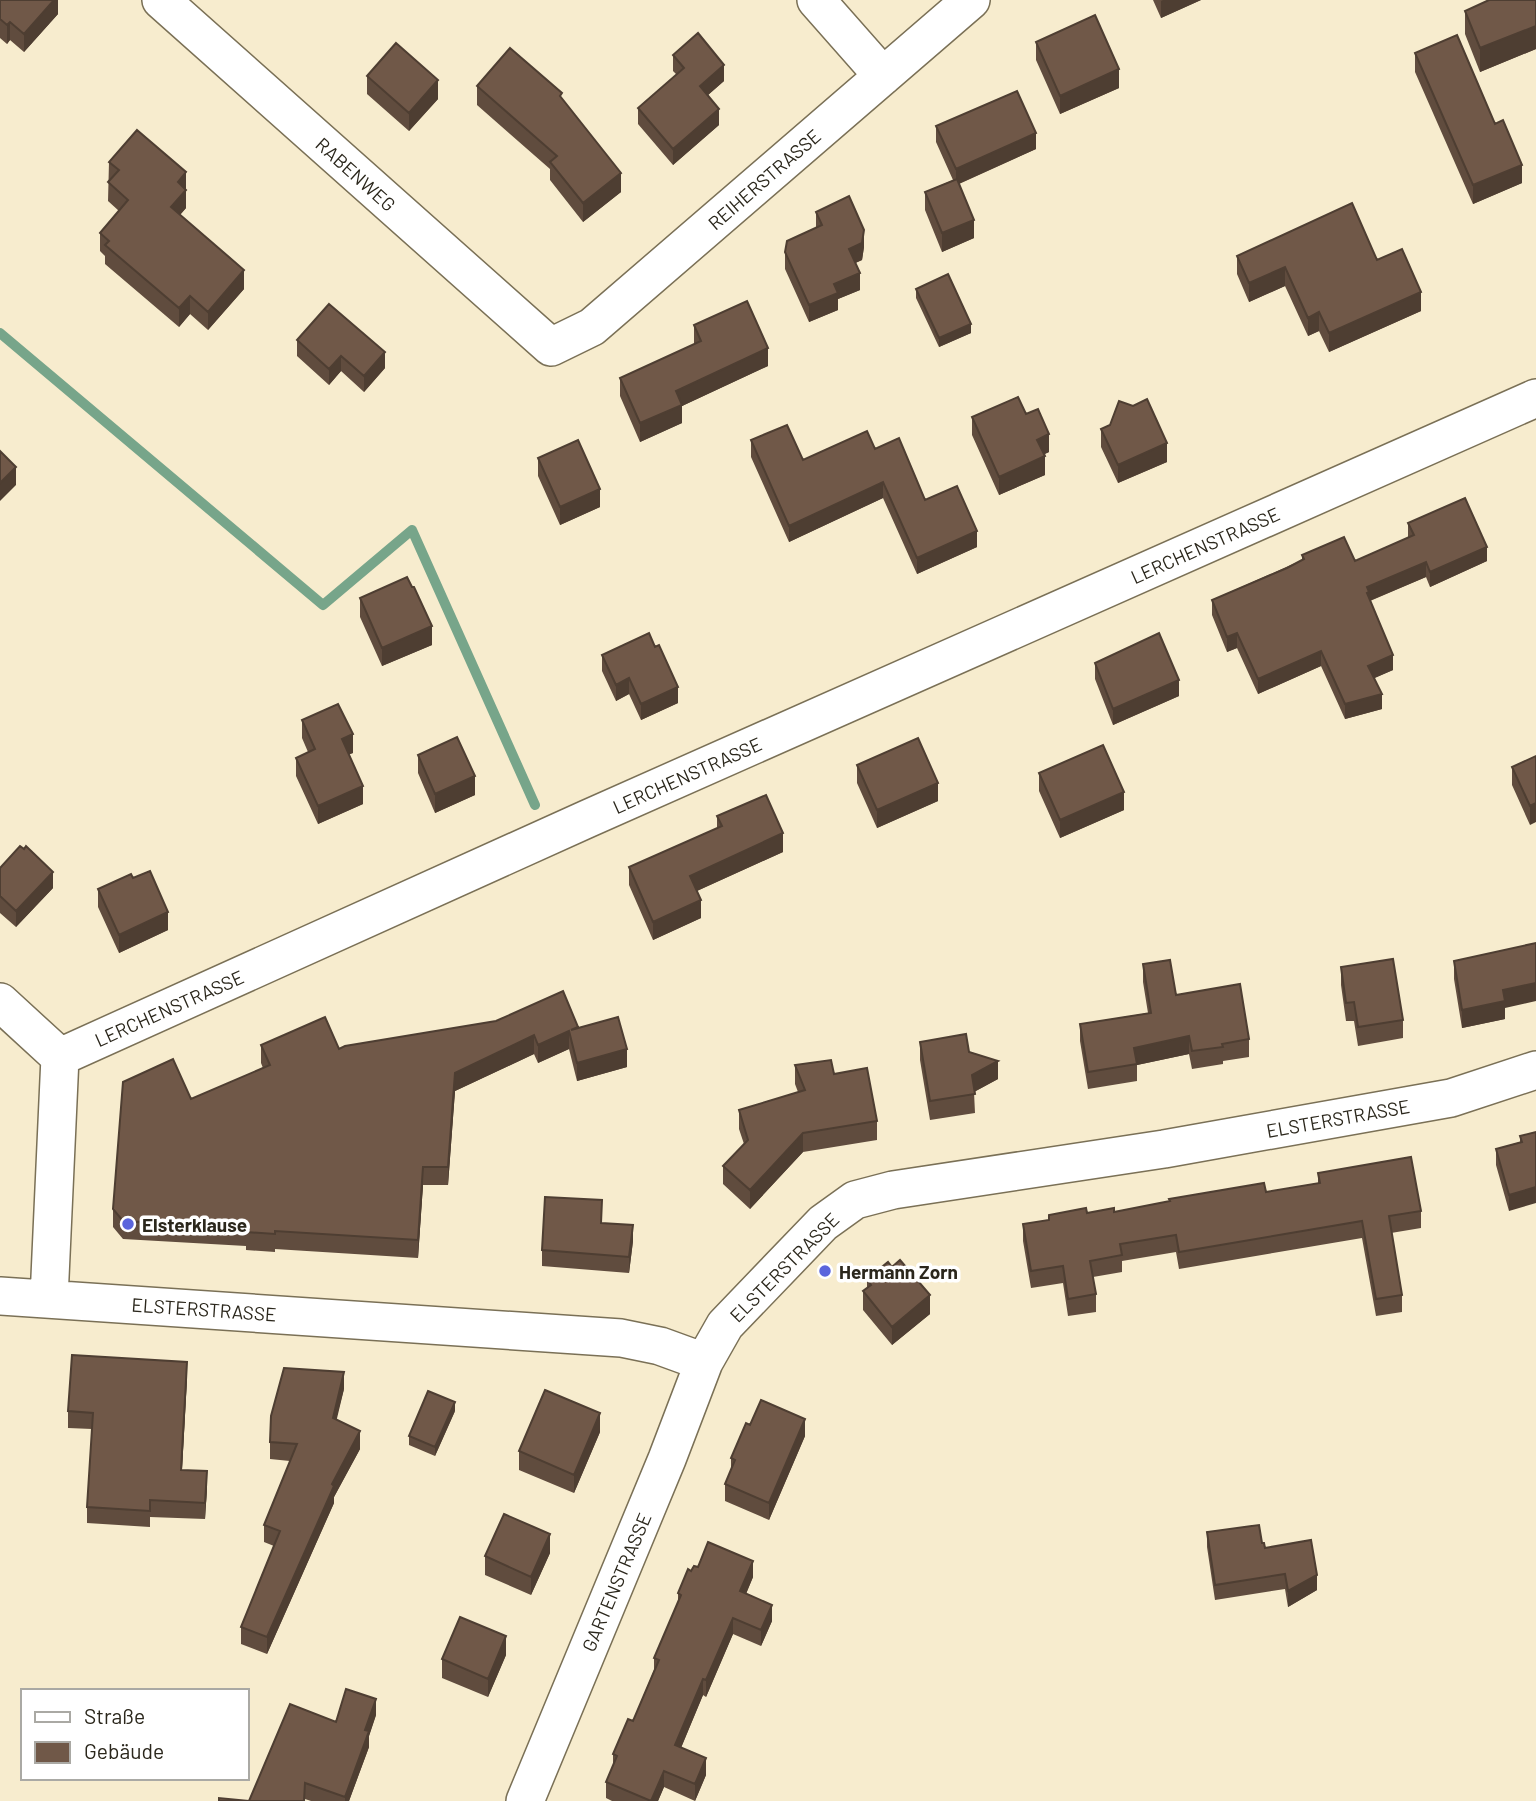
<svg xmlns="http://www.w3.org/2000/svg" width="1536" height="1801" font-family="Barlow,sans-serif">
	<rect width="100%" height="100%" fill="#f7ecce"/>
	<g fill="none" stroke-linecap="round" stroke-linejoin="round">
		<path stroke="#77a58a" stroke-width="10" d="M 0,333 L 323,605 L 412,530 L 535,805"/>
		<defs>
			<path id="minor" d="M 161,0 L 551,347 L 592,327 L 971,0
				M 816,0 L 883,76
				M 0,1002 L 60,1057
				M 0,1296 L 621,1338 L 660,1346 L 704,1362
				M 49,1299 L 60,1057 L 587,819 L 1536,398
				M 525,1801 L 667,1459 L 704,1362 L 725,1325 L 823,1223 L 855,1200 L 893,1190 L 1164,1149 L 1451,1098 L 1536,1070"/>
		</defs>
		<use href="#minor" stroke="#7a7056" stroke-width="40"/>
		<use href="#minor" stroke="#fff" stroke-width="37"/>
	</g>
	<path fill="#604c3e" d="M 0,0 L 58,0 L 58,14 L 24,52 L 10,40 L 7,44 L 0,38 Z
		M 1153,0 L 1201,0 L 1161,18 Z
		M 1536,0 L 1536,49 L 1480,72 L 1465,34 L 1465,11 Z
		M 1036,42 L 1119,88 L 1060,114 L 1036,60 Z
		M 1415,53 L 1495,124 L 1522,183 L 1473,204 L 1415,72 Z
		M 673,55 L 724,81 L 708,95 L 719,125 L 673,165 L 638,124 L 638,108 L 677,75 L 673,71 Z
		M 367,76 L 438,99 L 409,131 L 367,94 Z
		M 477,86 L 562,99 L 621,192 L 583,222 L 550,180 L 550,169 L 477,105 Z
		M 936,126 L 1036,149 L 959,184 L 974,238 L 942,252 L 925,210 L 925,192 L 953,180 L 936,142 Z
		M 109,162 L 186,208 L 180,215 L 244,289 L 208,330 L 190,314 L 179,327 L 105,264 L 105,256 L 100,251 L 100,233 L 119,211 L 108,201 Z
		M 816,212 L 864,247 L 862,260 L 855,263 L 860,290 L 838,299 L 838,310 L 809,322 L 785,269 L 785,252 L 816,228 Z
		M 1237,256 L 1377,260 L 1421,311 L 1329,352 L 1319,331 L 1308,336 L 1285,286 L 1249,302 L 1237,274 Z
		M 916,289 L 971,333 L 939,347 L 916,298 Z
		M 694,325 L 768,366 L 682,406 L 682,423 L 640,442 L 620,396 L 620,378 L 694,345 Z
		M 297,340 L 385,368 L 364,392 L 341,371 L 329,385 L 297,356 Z
		M 1026,414 L 1049,452 L 1044,454 L 1045,475 L 999,495 L 972,435 L 972,417 Z
		M 1110,425 L 1167,462 L 1118,483 L 1101,447 L 1101,429 Z
		M 751,440 L 803,460 L 875,449 L 925,500 L 977,547 L 917,574 L 883,498 L 789,542 L 751,457 Z
		M 538,458 L 600,507 L 560,525 L 538,476 Z
		M 1408,523 L 1487,561 L 1430,587 L 1426,577 L 1370,601 L 1393,670 L 1374,678 L 1382,709 L 1345,719 L 1321,666 L 1258,694 L 1237,648 L 1227,652 L 1212,615 L 1212,600 L 1302,560 L 1302,555 L 1355,561 L 1408,538 Z
		M 412,587 L 432,645 L 382,666 L 360,617 L 360,598 Z
		M 655,647 L 678,703 L 641,720 L 629,694 L 616,701 L 602,671 L 602,655 Z
		M 1095,663 L 1179,696 L 1113,725 L 1095,679 Z
		M 302,720 L 353,753 L 349,754 L 363,804 L 318,824 L 296,776 L 296,758 L 308,752 L 302,738 Z
		M 418,755 L 475,795 L 435,813 L 418,773 Z
		M 1536,756 L 1530,825 L 1512,785 L 1512,767 Z
		M 857,765 L 938,801 L 877,828 L 857,783 Z
		M 1039,773 L 1124,810 L 1060,838 L 1039,791 Z
		M 717,816 L 783,852 L 697,891 L 701,918 L 653,940 L 629,885 L 629,867 L 717,828 Z
		M 0,868 L 53,888 L 16,927 L 0,913 Z
		M 133,878 L 168,930 L 119,953 L 98,907 L 98,889 Z
		M 1454,961 L 1505,1008 L 1505,1019 L 1462,1028 L 1454,979 Z
		M 1143,964 L 1176,995 L 1249,1039 L 1249,1057 L 1223,1061 L 1223,1064 L 1192,1069 L 1189,1054 L 1137,1065 L 1137,1081 L 1088,1089 L 1080,1041 L 1080,1024 L 1148,1013 L 1143,982 Z
		M 1341,967 L 1403,1020 L 1403,1038 L 1358,1046 L 1354,1021 L 1346,1021 L 1341,985 Z
		M 578,1028 L 627,1067 L 577,1081 L 569,1049 L 538,1063 L 534,1054 L 455,1091 L 448,1185 L 423,1185 L 418,1258 L 275,1249 L 275,1252 L 246,1250 L 246,1246 L 123,1239 L 113,1227 L 113,1209 L 191,1099 L 263,1068 L 261,1063 L 261,1045 L 339,1049 Z
		M 920,1042 L 969,1052 L 998,1079 L 974,1092 L 975,1113 L 930,1120 L 920,1060 Z
		M 795,1065 L 834,1074 L 877,1121 L 877,1140 L 803,1152 L 750,1209 L 723,1184 L 723,1166 L 744,1144 L 739,1129 L 739,1110 L 798,1092 L 795,1084 Z
		M 1536,1132 L 1509,1211 L 1496,1165 L 1496,1149 L 1520,1142 L 1520,1136 Z
		M 1318,1173 L 1421,1211 L 1421,1228 L 1391,1233 L 1402,1295 L 1402,1312 L 1376,1316 L 1362,1238 L 1179,1269 L 1176,1252 L 1122,1261 L 1122,1272 L 1093,1277 L 1096,1294 L 1096,1312 L 1068,1316 L 1063,1283 L 1031,1288 L 1023,1241 L 1023,1224 L 1049,1220 L 1049,1215 L 1114,1212 L 1266,1192 L 1318,1183 Z
		M 602,1223 L 633,1241 L 629,1273 L 542,1266 L 542,1250 Z
		M 867,1279 L 930,1314 L 892,1345 L 863,1310 L 863,1291 L 867,1288 Z
		M 187,1378 L 182,1470 L 207,1488 L 205,1519 L 150,1517 L 150,1527 L 87,1523 L 87,1507 L 92,1429 L 68,1428 L 68,1411 Z
		M 344,1389 L 336,1419 L 360,1449 L 334,1497 L 334,1503 L 267,1654 L 241,1644 L 241,1627 L 274,1546 L 264,1542 L 264,1525 L 290,1461 L 270,1459 L 270,1442 Z
		M 455,1411 L 435,1456 L 409,1445 L 409,1436 Z
		M 750,1425 L 805,1436 L 769,1520 L 725,1501 L 725,1484 L 731,1470 L 731,1458 Z
		M 600,1432 L 574,1493 L 519,1470 L 519,1451 Z
		M 1207,1532 L 1262,1543 L 1265,1548 L 1317,1590 L 1288,1607 L 1285,1589 L 1215,1600 L 1207,1547 Z
		M 550,1553 L 531,1595 L 485,1575 L 485,1556 Z
		M 698,1567 L 753,1577 L 746,1594 L 772,1621 L 761,1646 L 733,1634 L 706,1697 L 703,1695 L 681,1748 L 706,1775 L 695,1801 L 664,1787 L 658,1801 L 612,1801 L 606,1798 L 606,1782 L 613,1766 L 613,1754 L 633,1721 L 654,1670 L 654,1658 L 678,1604 L 678,1593 L 691,1571 Z
		M 506,1655 L 488,1697 L 442,1678 L 442,1659 Z
		M 376,1715 L 369,1736 L 369,1747 L 349,1801 L 311,1801 L 305,1799 L 305,1801 L 219,1801 L 249,1801 L 336,1722 Z"/>
	<path fill="#4e3e32" d="M 54,0 L 58,0 L 58,14 L 24,52 L 24,34 Z
		M 1163,0 L 1201,0 L 1161,18 L 1161,1 Z
		M 10,22 L 10,40 L 7,44 L 7,25 Z
		M 1536,26 L 1536,49 L 1480,72 L 1480,48 Z
		M 724,65 L 724,81 L 700,102 L 700,86 Z
		M 1119,69 L 1119,88 L 1060,114 L 1060,96 Z
		M 438,80 L 438,99 L 409,131 L 409,113 Z
		M 719,109 L 719,125 L 673,165 L 673,149 Z
		M 1036,133 L 1036,149 L 956,185 L 956,169 Z
		M 1522,165 L 1522,183 L 1473,204 L 1473,185 Z
		M 186,172 L 186,208 L 171,225 L 171,207 L 178,182 Z
		M 621,173 L 621,192 L 583,222 L 583,203 Z
		M 974,220 L 974,238 L 942,252 L 942,233 Z
		M 864,230 L 864,247 L 862,260 L 849,266 L 849,249 Z
		M 1285,267 L 1285,286 L 1249,302 L 1249,283 Z
		M 244,270 L 244,289 L 208,330 L 208,312 Z
		M 860,273 L 860,290 L 838,299 L 838,310 L 809,322 L 809,305 L 834,284 Z
		M 1421,292 L 1421,311 L 1329,352 L 1329,333 Z
		M 190,296 L 190,314 L 179,327 L 179,308 Z
		M 1319,312 L 1319,331 L 1308,336 L 1308,318 Z
		M 971,324 L 971,333 L 939,347 L 939,338 Z
		M 768,348 L 768,366 L 682,406 L 682,423 L 640,442 L 640,423 L 676,391 Z
		M 385,352 L 385,368 L 364,392 L 364,376 Z
		M 341,356 L 341,371 L 329,385 L 329,369 Z
		M 1049,434 L 1049,452 L 1037,458 L 1037,440 Z
		M 1167,443 L 1167,462 L 1118,483 L 1118,465 Z
		M 1045,456 L 1045,475 L 999,495 L 999,477 Z
		M 16,467 L 16,485 L 0,501 L 0,483 Z
		M 883,482 L 883,498 L 789,542 L 789,526 Z
		M 600,489 L 600,507 L 560,525 L 560,507 Z
		M 977,531 L 977,547 L 917,574 L 917,558 Z
		M 1487,547 L 1487,561 L 1430,587 L 1430,572 Z
		M 1426,562 L 1426,577 L 1369,601 L 1369,607 L 1367,587 Z
		M 432,626 L 432,645 L 382,666 L 382,648 Z
		M 1237,633 L 1237,648 L 1227,652 L 1227,637 Z
		M 1321,651 L 1321,666 L 1258,694 L 1258,679 Z
		M 1393,655 L 1393,670 L 1368,681 L 1368,666 Z
		M 629,678 L 629,694 L 616,701 L 616,685 Z
		M 1179,680 L 1179,696 L 1113,725 L 1113,709 Z
		M 678,687 L 678,703 L 641,720 L 641,704 Z
		M 1382,694 L 1382,709 L 1345,719 L 1345,704 Z
		M 353,734 L 353,753 L 342,757 L 342,739 Z
		M 475,776 L 475,795 L 435,813 L 435,794 Z
		M 938,783 L 938,801 L 877,828 L 877,810 Z
		M 363,786 L 363,804 L 318,824 L 318,806 Z
		M 1124,792 L 1124,810 L 1060,838 L 1060,820 Z
		M 1536,803 L 1536,822 L 1530,825 L 1530,806 Z
		M 783,833 L 783,852 L 690,894 L 690,876 Z
		M 53,872 L 53,888 L 16,927 L 16,911 Z
		M 701,900 L 701,918 L 653,940 L 653,922 Z
		M 168,912 L 168,930 L 119,953 L 119,935 Z
		M 1536,983 L 1536,1001 L 1505,1008 L 1505,1019 L 1462,1028 L 1462,1010 L 1503,990 Z
		M 569,1031 L 569,1049 L 538,1063 L 538,1045 Z
		M 534,1035 L 534,1054 L 455,1091 L 448,1185 L 448,1167 L 455,1073 Z
		M 1189,1036 L 1189,1054 L 1137,1065 L 1134,1048 Z
		M 627,1049 L 627,1067 L 577,1081 L 577,1063 Z
		M 998,1061 L 998,1079 L 972,1093 L 972,1075 Z
		M 803,1133 L 803,1152 L 750,1209 L 750,1190 Z
		M 423,1167 L 423,1185 L 418,1258 L 418,1240 Z
		M 1536,1187 L 1536,1203 L 1509,1211 L 1509,1195 Z
		M 633,1225 L 633,1241 L 629,1273 L 629,1257 Z
		M 930,1295 L 930,1314 L 892,1345 L 892,1327 Z
		M 187,1362 L 187,1378 L 181,1486 L 181,1470 Z
		M 344,1372 L 344,1389 L 333,1435 L 333,1418 Z
		M 455,1402 L 455,1411 L 435,1456 L 435,1447 Z
		M 600,1413 L 600,1432 L 574,1493 L 574,1475 Z
		M 805,1419 L 805,1436 L 769,1520 L 769,1503 Z
		M 360,1431 L 360,1449 L 334,1497 L 334,1503 L 267,1654 L 267,1637 L 332,1484 Z
		M 207,1471 L 207,1488 L 205,1519 L 205,1503 Z
		M 550,1534 L 550,1553 L 531,1595 L 531,1577 Z
		M 753,1561 L 753,1577 L 740,1608 L 740,1591 Z
		M 1317,1575 L 1317,1590 L 1288,1607 L 1288,1591 Z
		M 772,1605 L 772,1621 L 761,1646 L 761,1630 Z
		M 733,1618 L 733,1634 L 706,1697 L 706,1680 Z
		M 506,1636 L 506,1655 L 488,1697 L 488,1679 Z
		M 703,1679 L 703,1695 L 675,1762 L 675,1745 Z
		M 376,1699 L 376,1715 L 369,1736 L 369,1747 L 349,1801 L 345,1801 L 345,1797 L 365,1730 Z
		M 706,1758 L 706,1775 L 695,1801 L 695,1784 Z
		M 664,1771 L 664,1787 L 658,1801 L 651,1801 Z"/>
	<path fill="#705848" stroke="#4e3e32" stroke-width="2" d="M 0,0 L 54,0 L 24,34 L 10,22 L 7,25 L 0,19 Z
		M 1489,0 L 1536,0 L 1536,26 L 1480,48 L 1465,11 Z
		M 1095,15 L 1119,69 L 1060,96 L 1036,42 Z
		M 698,33 L 724,65 L 700,86 L 719,109 L 673,149 L 638,108 L 684,68 L 673,55 Z
		M 1457,35 L 1495,124 L 1503,120 L 1522,165 L 1473,185 L 1415,53 Z
		M 396,43 L 438,80 L 409,113 L 367,76 Z
		M 510,48 L 562,93 L 560,96 L 621,173 L 583,203 L 550,162 L 557,156 L 477,86 Z
		M 1017,91 L 1036,133 L 956,169 L 936,126 Z
		M 137,130 L 186,172 L 178,182 L 186,190 L 171,207 L 244,270 L 208,312 L 190,296 L 179,308 L 105,245 L 109,241 L 100,233 L 128,200 L 108,182 L 119,170 L 109,162 Z
		M 957,179 L 974,220 L 942,233 L 925,192 Z
		M 849,196 L 864,230 L 862,243 L 849,249 L 860,273 L 834,284 L 838,293 L 809,305 L 785,252 L 787,241 L 822,225 L 816,212 Z
		M 1352,203 L 1377,260 L 1402,249 L 1421,292 L 1329,333 L 1319,312 L 1308,318 L 1285,267 L 1249,283 L 1237,256 Z
		M 948,274 L 971,324 L 939,338 L 916,289 Z
		M 747,301 L 768,348 L 676,391 L 682,405 L 640,423 L 620,378 L 701,341 L 694,325 Z
		M 329,304 L 385,352 L 364,376 L 341,356 L 329,369 L 297,340 Z
		M 1018,397 L 1026,414 L 1038,409 L 1049,434 L 1037,440 L 1045,456 L 999,477 L 972,417 Z
		M 1147,399 L 1167,443 L 1118,465 L 1101,429 L 1110,425 L 1119,401 L 1133,406 Z
		M 787,425 L 803,460 L 867,431 L 875,449 L 899,438 L 925,500 L 957,486 L 977,531 L 917,558 L 883,482 L 789,526 L 751,440 Z
		M 578,440 L 600,489 L 560,507 L 538,458 Z
		M 0,451 L 16,467 L 0,483 Z
		M 1465,498 L 1487,547 L 1430,572 L 1426,562 L 1367,587 L 1369,592 L 1367,593 L 1393,655 L 1368,666 L 1382,694 L 1345,704 L 1321,651 L 1258,679 L 1237,633 L 1227,637 L 1212,600 L 1287,568 L 1304,559 L 1302,555 L 1344,537 L 1355,561 L 1414,535 L 1408,523 Z
		M 407,577 L 412,587 L 414,587 L 432,626 L 382,648 L 360,598 Z
		M 649,633 L 655,647 L 659,645 L 678,687 L 641,704 L 629,678 L 616,685 L 602,655 Z
		M 1159,633 L 1179,680 L 1113,709 L 1095,663 Z
		M 338,704 L 353,734 L 342,739 L 363,786 L 318,806 L 296,758 L 315,749 L 302,720 Z
		M 457,737 L 475,776 L 435,794 L 418,755 Z
		M 918,738 L 938,783 L 877,810 L 857,765 Z
		M 1103,745 L 1124,792 L 1060,820 L 1039,773 Z
		M 1536,756 L 1536,803 L 1530,806 L 1512,767 Z
		M 766,795 L 783,833 L 690,876 L 701,900 L 653,922 L 629,867 L 722,826 L 717,816 Z
		M 20,846 L 24,849 L 26,846 L 53,872 L 16,911 L 0,896 L 0,868 Z
		M 150,871 L 168,912 L 119,935 L 98,889 L 131,874 L 133,878 Z
		M 1536,943 L 1536,983 L 1503,990 L 1505,1001 L 1462,1010 L 1454,961 Z
		M 1393,959 L 1403,1020 L 1358,1027 L 1354,1002 L 1346,1003 L 1341,967 Z
		M 1170,960 L 1176,995 L 1240,984 L 1249,1039 L 1222,1044 L 1223,1047 L 1192,1051 L 1189,1036 L 1134,1048 L 1137,1064 L 1088,1072 L 1080,1024 L 1151,1013 L 1143,964 Z
		M 563,991 L 578,1027 L 571,1030 L 618,1017 L 627,1049 L 577,1063 L 569,1031 L 538,1045 L 534,1035 L 455,1073 L 448,1167 L 423,1167 L 418,1240 L 275,1231 L 275,1234 L 246,1232 L 246,1228 L 123,1221 L 113,1209 L 123,1082 L 173,1059 L 191,1099 L 270,1065 L 261,1045 L 325,1017 L 339,1049 L 345,1046 L 496,1021 Z
		M 966,1034 L 969,1052 L 998,1061 L 972,1075 L 975,1094 L 930,1101 L 920,1042 Z
		M 831,1060 L 834,1074 L 867,1068 L 877,1121 L 803,1133 L 750,1190 L 723,1166 L 748,1140 L 739,1110 L 805,1090 L 795,1065 Z
		M 1536,1132 L 1536,1187 L 1509,1195 L 1496,1149 L 1522,1142 L 1520,1136 Z
		M 1411,1157 L 1421,1211 L 1389,1216 L 1402,1295 L 1376,1299 L 1362,1221 L 1179,1252 L 1176,1235 L 1120,1244 L 1122,1255 L 1090,1261 L 1096,1294 L 1068,1299 L 1063,1266 L 1031,1271 L 1023,1224 L 1049,1220 L 1049,1215 L 1086,1208 L 1087,1213 L 1114,1208 L 1114,1212 L 1170,1201 L 1169,1199 L 1264,1183 L 1266,1192 L 1320,1183 L 1318,1173 Z
		M 545,1197 L 602,1200 L 601,1223 L 633,1225 L 629,1257 L 542,1250 Z
		M 900,1260 L 930,1295 L 892,1327 L 863,1291 L 871,1285 L 867,1279 L 888,1262 L 892,1267 Z
		M 72,1355 L 187,1362 L 181,1470 L 207,1471 L 205,1503 L 150,1500 L 150,1511 L 87,1507 L 93,1413 L 68,1411 Z
		M 284,1368 L 344,1372 L 333,1418 L 360,1431 L 332,1484 L 334,1486 L 267,1637 L 241,1627 L 280,1531 L 264,1525 L 297,1444 L 270,1442 L 271,1416 Z
		M 545,1390 L 600,1413 L 574,1475 L 519,1451 Z
		M 428,1391 L 455,1402 L 435,1447 L 409,1436 Z
		M 761,1400 L 805,1419 L 769,1503 L 725,1484 L 735,1460 L 731,1458 L 746,1423 L 750,1425 Z
		M 504,1514 L 550,1534 L 531,1577 L 485,1556 Z
		M 1259,1525 L 1262,1543 L 1264,1543 L 1265,1548 L 1311,1540 L 1317,1575 L 1288,1591 L 1285,1574 L 1215,1585 L 1207,1532 Z
		M 708,1542 L 753,1561 L 740,1591 L 772,1605 L 761,1630 L 733,1618 L 706,1680 L 703,1679 L 675,1745 L 706,1758 L 695,1784 L 664,1771 L 651,1801 L 606,1782 L 617,1756 L 613,1754 L 628,1719 L 633,1721 L 659,1660 L 654,1658 L 681,1595 L 678,1593 L 688,1569 L 691,1571 L 694,1566 L 698,1567 Z
		M 460,1617 L 506,1636 L 488,1679 L 442,1659 Z
		M 346,1689 L 376,1699 L 365,1730 L 369,1731 L 345,1797 L 305,1783 L 304,1801 L 219,1801 L 219,1798 L 249,1801 L 290,1704 L 336,1722 Z"/>
	<g fill="#5b65dc" stroke="#fff" stroke-width="2.5">
		<circle cx="128" cy="1224" r="7"/>
		<circle cx="825" cy="1271" r="7"/>
	</g>
	<g text-anchor="middle" dominant-baseline="central" stroke-width="7" stroke-linejoin="round" paint-order="stroke">
		<g font-size="19" fill="#2b271c" stroke="#fff">
			<text transform="translate(356 174) rotate(42)">RABENWEG</text>
			<text transform="translate(764 179) rotate(-41)">REIHERSTRASSE</text>
			<text transform="translate(1205 545) rotate(-24)">LERCHENSTRASSE</text>
			<text transform="translate(687 775) rotate(-24)">LERCHENSTRASSE</text>
			<text transform="translate(169 1008) rotate(-24)">LERCHENSTRASSE</text>
			<text transform="translate(1338 1118) rotate(-10)">ELSTERSTRASSE</text>
			<text transform="translate(784 1267) rotate(-45)">ELSTERSTRASSE</text>
			<text transform="translate(204 1309) rotate(4)">ELSTERSTRASSE</text>
			<text transform="translate(616 1582) rotate(-67)">GARTENSTRASSE</text>
		</g>
		<g font-size="19" font-weight="bold" fill="#2b271c" stroke="#fff" text-anchor="start">
			<text x="142" y="1224">Elsterklause</text>
			<text x="839" y="1271">Hermann Zorn</text>
		</g>
	</g>
	<rect x="21" y="1689" width="228" height="91" fill="#ffffff" stroke="#aaa9a4" stroke-width="2"/>
	<rect x="35" y="1712" width="35" height="10" fill="#ffffff" stroke="#aaa9a4" stroke-width="2"/>
	<text x="84" y="1724" font-size="21" fill="#2b271c">Straße</text>
	<rect x="35" y="1742" width="35" height="21" fill="#705848" stroke="#aaa9a4" stroke-width="2"/>
	<text x="84" y="1759" font-size="21" fill="#2b271c">Gebäude</text>
</svg>
